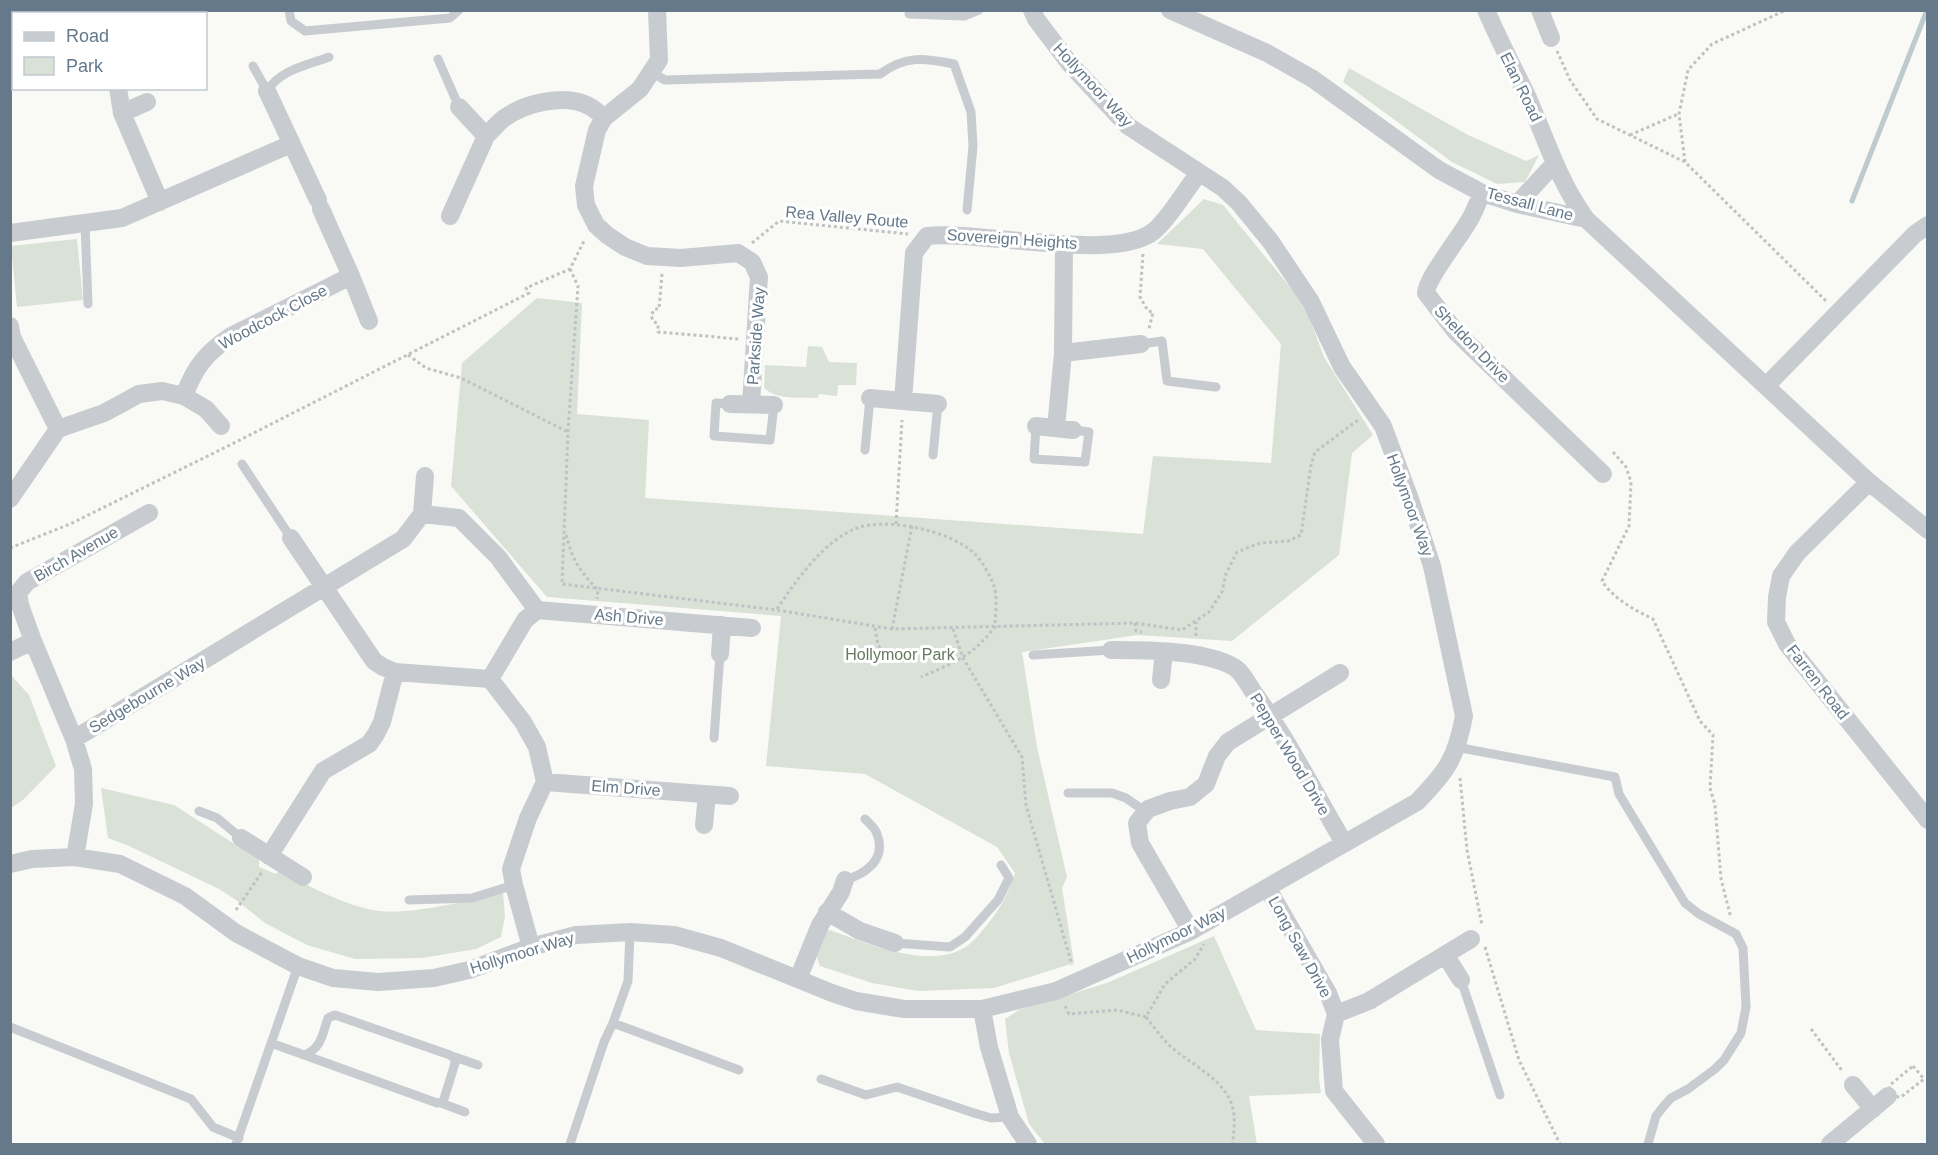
<svg xmlns="http://www.w3.org/2000/svg" width="1938" height="1155" font-family="Arial,sans-serif">
	<rect width="100%" height="100%" fill="#f9f9f6"/>
	<path fill="#dae1d7" d="M 1349,68 L 1468,135 L 1526,161 L 1539,155 L 1525,182 L 1497,184 L 1452,162 L 1343,82 Z
		M 1204,199 L 1223,205 L 1294,292 L 1308,315 L 1324,357 L 1373,435 L 1352,453 L 1339,555 L 1232,641 L 1138,635 L 1022,652 L 1037,747 L 1067,877 L 1062,888 L 1074,963 L 994,988 L 918,991 L 872,983 L 820,966 L 817,957 L 827,929 C 864,942 927,970 964,948 C 973,943 980,933 987,925 C 1000,909 1009,893 1015,873 L 997,847 L 865,774 L 766,766 L 781,616 L 547,597 L 451,486 L 462,363 L 537,298 L 582,303 L 577,414 L 649,420 L 645,498 L 1143,534 L 1153,456 L 1271,463 L 1281,344 L 1203,249 L 1157,244 Z
		M 77,239 L 83,300 L 17,307 L 11,246 Z
		M 808,346 L 822,347 L 829,362 L 857,363 L 856,385 L 838,385 L 837,396 L 819,394 L 818,398 C 801,397 778,401 764,388 L 765,365 L 806,367 Z
		M 11,675 L 29,695 L 56,766 L 24,799 L 11,808 Z
		M 101,788 L 174,805 L 259,860 L 259,867 L 276,874 L 280,870 C 307,886 348,907 379,911 C 415,915 467,900 503,893 L 505,916 L 501,937 L 476,949 L 422,958 L 355,959 L 307,945 L 265,923 L 236,900 L 219,889 L 129,846 L 108,838 Z
		M 1214,936 L 1256,1030 L 1320,1034 L 1319,1079 L 1321,1093 L 1249,1096 L 1257,1144 L 1045,1144 L 1029,1124 L 1009,1053 L 1005,1019 L 1019,1010 L 1107,983 Z"/>
	<g fill="none" stroke-linecap="round" stroke-linejoin="round">
		<path stroke="#bdcace" stroke-width="5" d="M 1852,201 L 1927,10"/>
		<path stroke="#bfc2c4" stroke-width="3" stroke-dasharray="3 3" stroke-linecap="butt" d="M 1557,51 L 1570,80 L 1597,119 L 1685,162 L 1826,301
			M 1630,135 L 1678,114
			M 1685,162 L 1679,114 L 1688,70 L 1712,44 L 1786,10
			M 752,243 L 779,221 L 908,234
			M 1143,254 L 1140,297 L 1148,311 L 1153,312 L 1149,329
			M 570,269 L 578,286 L 568,432 L 562,584 L 777,610 L 892,629 L 1135,623 L 1182,630 L 1209,612 L 1222,592 L 1226,574 L 1237,552 L 1260,543 L 1288,541 L 1301,535 L 1311,465 L 1315,452 L 1358,420
			M 662,274 L 659,309 L 655,309 L 651,315 L 653,321 L 658,324 L 658,332 L 739,339
			M 408,355 L 426,368 L 461,378 L 568,432
			M 1613,452 L 1626,467 L 1631,482 L 1629,526 L 1602,581 C 1615,600 1633,609 1653,619 L 1700,721 L 1713,735 L 1710,788 L 1715,805 L 1721,879 L 1731,918
			M 896,524 L 902,420
			M 566,535 C 573,561 579,570 598,590 L 597,599
			M 10,548 L 70,524 L 230,445 L 529,293 L 526,288 L 570,269 L 585,239
			M 777,609 C 796,581 824,540 857,528 C 889,517 951,531 975,554 C 982,561 991,577 994,586 C 998,599 995,614 995,627 C 971,657 955,662 921,677
			M 1135,623 L 1136,631 L 1142,632
			M 875,628 L 878,645 L 887,658
			M 892,629 L 912,526
			M 953,629 L 963,658 L 1022,757 L 1026,805 L 1072,965
			M 1196,636 L 1196,622
			M 1460,778 L 1467,850 L 1482,925
			M 236,910 L 262,872
			M 1485,947 L 1519,1060 L 1560,1144
			M 1065,1006 L 1069,1014 L 1117,1010 L 1146,1017 L 1165,984 L 1195,959 L 1204,944
			M 1146,1017 C 1154,1027 1161,1037 1170,1046 C 1192,1066 1232,1082 1234,1116 C 1235,1126 1233,1135 1233,1144
			M 1811,1029 L 1843,1072
			M 1913,1066 L 1924,1079 L 1901,1097 L 1888,1096 L 1890,1085 Z"/>
		<path stroke="#c8ccd0" stroke-width="9" d="M 289,10 L 291,21 L 305,31 L 450,18 L 459,10
			M 50,14 L 60,10
			M 909,14 L 964,16 L 979,10
			M 10,25 L 14,24
			M 438,59 L 459,107
			M 253,66 L 267,91
			M 651,72 L 665,80 L 880,74 C 906,55 924,58 954,64 L 971,112 L 973,146 L 967,210
			M 267,91 C 280,70 305,66 329,57
			M 85,224 L 88,304
			M 1141,344 L 1162,341 L 1167,381 L 1216,387
			M 730,404 L 716,403 L 714,436 L 770,440 L 774,405
			M 1036,426 L 1034,459 L 1085,462 L 1089,432 L 1073,430
			M 865,450 L 870,398
			M 933,455 L 938,404
			M 242,464 L 291,538
			M 1033,655 L 1111,650
			M 714,738 L 720,654
			M 1456,747 L 1615,777 L 1619,794 L 1685,903 L 1699,914 L 1736,934 L 1743,948 L 1746,1007 L 1741,1033 L 1724,1060 L 1715,1069 L 1688,1089 L 1671,1098 L 1663,1107 L 1656,1116 L 1648,1144
			M 1068,793 L 1112,793 L 1126,798 L 1146,812
			M 199,811 L 217,818 L 241,838
			M 845,880 C 865,874 887,860 877,834 C 876,829 869,823 865,819
			M 409,900 L 472,898 L 514,885
			M 630,932 L 628,981 L 613,1023 L 739,1070
			M 895,943 L 950,947 L 965,937 L 998,900 L 1009,878 L 1001,865
			M 1461,980 L 1500,1095
			M 10,1027 L 191,1099 L 213,1127 L 239,1138
			M 271,1043 L 437,1103 L 443,1102 L 456,1060 L 450,1055 L 335,1015 L 328,1018 C 322,1035 322,1047 305,1055
			M 455,1057 L 478,1065
			M 821,1079 L 866,1095 L 897,1087 L 974,1113 L 991,1118 L 1010,1117
			M 441,1103 L 465,1112
			M 236,1144 L 298,966
			M 570,1144 L 604,1042 L 613,1023"/>
		<path stroke="#c8ccd0" stroke-width="18" d="M 1170,10 L 1267,53 L 1313,79 L 1439,170 L 1482,193 L 1517,204 L 1586,219 L 1869,482 L 1928,530
			M 1486,10 C 1499,40 1514,69 1528,98 C 1546,139 1559,182 1586,219
			M 1540,10 L 1551,38
			M 118,88 L 122,113 L 160,202
			M 267,91 L 318,200
			M 459,107 L 486,136 C 491,131 497,124 503,119 C 524,103 565,93 589,106 C 595,109 600,114 604,118 L 640,89 L 659,60 L 657,10
			M 122,113 L 147,102
			M 604,118 L 597,130 L 584,186 L 586,205 L 596,225 L 607,235 L 625,247 L 647,256 L 681,258 L 738,253 L 752,262 L 759,277 L 751,404
			M 1482,193 C 1478,201 1475,211 1470,219 C 1461,236 1426,279 1426,293 L 1456,332 L 1603,474
			M 1517,204 L 1555,163
			M 321,209 L 351,276 L 369,321
			M 450,216 L 486,136
			M 10,233 L 122,218 L 291,144
			M 10,326 L 12,337 L 58,429
			M 1063,353 L 1141,344
			M 1766,386 L 1915,234 L 1928,225
			M 184,396 C 195,367 205,354 231,336 L 351,276
			M 870,398 L 938,404
			M 903,401 L 914,253 L 927,236 C 981,230 1115,263 1154,231 C 1169,219 1186,189 1199,173
			M 730,404 L 774,405
			M 1036,426 L 1073,430
			M 1056,428 L 1063,353 L 1064,245
			M 1869,482 L 1797,553 L 1781,576 L 1777,597 L 1776,622 L 1787,644 L 1928,820
			M 10,499 L 58,429 L 104,413 L 139,394 L 162,391 L 184,396 L 206,409 L 221,426
			M 422,514 L 459,518 L 498,557 L 537,610
			M 291,538 L 374,661 L 383,667 L 395,672 L 490,679 L 523,722 L 537,747 L 545,782 L 528,818 L 511,869 L 514,885 L 531,947
			M 33,641 L 20,605 L 18,593 L 27,582 L 149,513
			M 1111,650 C 1144,650 1203,650 1232,666 C 1241,670 1247,682 1252,690 C 1287,738 1314,792 1344,843
			M 10,652 L 33,641 L 74,739
			M 720,654 L 722,625
			M 490,679 L 525,620 L 537,610 L 752,628
			M 1161,680 L 1164,652
			M 545,782 L 730,796
			M 704,825 L 707,795
			M 241,838 L 303,877
			M 269,856 L 323,771 L 369,744 L 376,734 L 382,722 L 395,672
			M 75,857 L 84,804 L 83,769 L 74,739 L 403,539 L 422,514 L 425,476
			M 10,864 L 32,859 L 75,857 L 120,864 L 185,896 L 236,933 L 298,966 L 333,978 L 378,982 L 434,978 L 469,970 L 531,947 L 576,935 L 630,932 L 674,935 L 721,948 L 832,993 L 856,1001 L 904,1009 L 982,1009 L 1056,991 L 1191,931 L 1417,802 C 1447,771 1456,759 1464,716 L 1432,566 L 1410,499 L 1383,426 L 1342,367 L 1311,302 L 1271,242 L 1239,203 L 1223,188 L 1128,126 L 1070,64 L 1036,19 L 1032,10
			M 1268,889 L 1328,993 L 1336,1014 L 1330,1040 L 1334,1091 L 1376,1144
			M 827,912 L 860,931 L 895,943
			M 1191,931 L 1140,843 L 1137,823 L 1148,809 L 1170,801 L 1190,797 L 1206,784 L 1217,756 L 1228,742 L 1340,673
			M 1446,956 L 1461,980
			M 798,979 L 820,925 L 841,892 L 845,880
			M 982,1009 L 989,1047 L 1010,1117 L 1028,1144
			M 1336,1014 L 1369,1001 L 1471,939
			M 1853,1085 L 1873,1109
			M 1830,1144 L 1888,1096"/>
		<path stroke="#c8ccd0" stroke-width="22" d="M 171,14 L 188,10
			M 10,58 L 14,57"/>
	</g>
	<g text-anchor="middle" dominant-baseline="central" stroke-width="6" stroke-linejoin="round" paint-order="stroke">
		<g font-size="16" fill="#65798a" stroke="#fff">
			<text transform="translate(1093 85) rotate(47)">Hollymoor Way</text>
			<text transform="translate(1521 87) rotate(64)">Elan Road</text>
			<text transform="translate(1530 204) rotate(15)">Tessall Lane</text>
			<text transform="translate(847 217) rotate(5)">Rea Valley Route</text>
			<text transform="translate(1012 239) rotate(4)">Sovereign Heights</text>
			<text transform="translate(273 317) rotate(-28)">Woodcock Close</text>
			<text transform="translate(756 336) rotate(-86)">Parkside Way</text>
			<text transform="translate(1472 344) rotate(46)">Sheldon Drive</text>
			<text transform="translate(1410 505) rotate(70)">Hollymoor Way</text>
			<text transform="translate(76 554) rotate(-30)">Birch Avenue</text>
			<text transform="translate(629 617) rotate(5)">Ash Drive</text>
			<text transform="translate(1818 682) rotate(52)">Farren Road</text>
			<text transform="translate(147 695) rotate(-31)">Sedgebourne Way</text>
			<text transform="translate(1290 754) rotate(59)">Pepper Wood Drive</text>
			<text transform="translate(626 788) rotate(4)">Elm Drive</text>
			<text transform="translate(1176 935) rotate(-26)">Hollymoor Way</text>
			<text transform="translate(1300 947) rotate(61)">Long Saw Drive</text>
			<text transform="translate(522 953) rotate(-17)">Hollymoor Way</text>
		</g>
		<g font-size="16" fill="#667a61" stroke="#fff">
			<text x="900" y="654">Hollymoor Park</text>
		</g>
	</g>
	<rect width="1938" height="1155" fill="none" stroke="#65798a" stroke-width="24"/>
	<rect x="12" y="12" width="195" height="78" fill="#ffffff" stroke="#c1c9d0" stroke-width="1.5"/>
	<rect x="24" y="32" width="30" height="9" fill="#c8ccd0" stroke="#c1c9d0" stroke-width="1.5"/>
	<text x="66" y="42" font-size="18" fill="#65798a">Road</text>
	<rect x="24" y="57" width="30" height="18" fill="#dae1d7" stroke="#c1c9d0" stroke-width="1.5"/>
	<text x="66" y="72" font-size="18" fill="#65798a">Park</text>
</svg>
